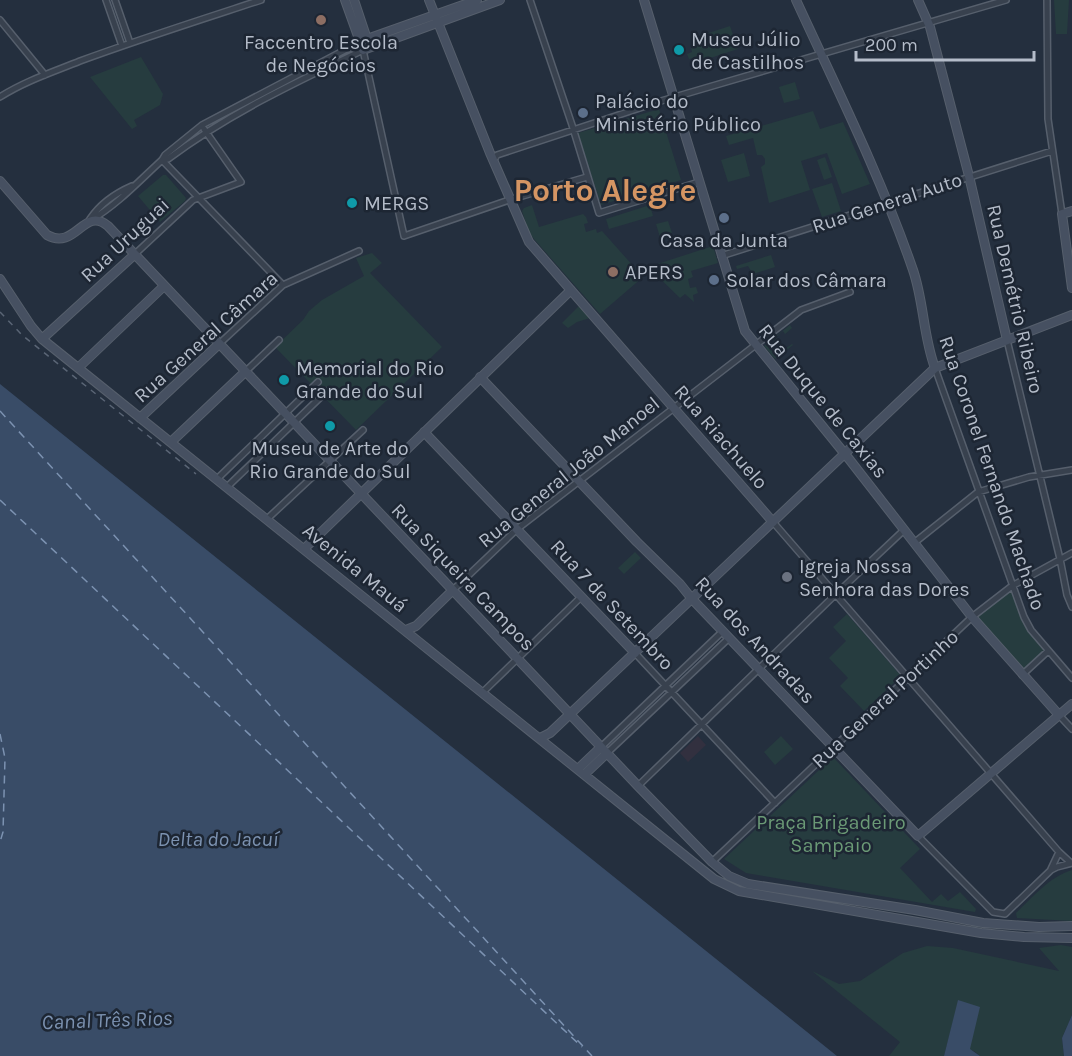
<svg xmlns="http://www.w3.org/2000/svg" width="1072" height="1056" font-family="Karla,sans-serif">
	<rect width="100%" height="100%" fill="#242f3e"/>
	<path fill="#32303f" d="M 698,736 L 706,745 L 688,762 L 680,753 Z"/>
	<path fill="#263c3f" d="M 1054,0 L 1069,0 L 1067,34 L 1056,34 Z
		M 730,26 L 738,49 L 698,62 L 697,57 L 689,59 L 687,54 L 692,52 L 691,47 L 702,43 L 699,36 Z
		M 141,57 L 163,94 L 160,105 L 134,120 L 137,126 L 132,129 L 90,77 Z
		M 795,82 L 800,99 L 784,103 L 779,87 Z
		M 659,109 L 681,180 L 601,205 L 578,133 Z
		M 813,111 L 820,129 L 843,122 L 870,184 L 842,194 L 827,153 L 801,161 L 810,190 L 769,203 L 761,167 L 765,164 L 765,159 L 762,155 L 757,155 L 753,138 L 729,145 L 726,136 Z
		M 744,153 L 750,176 L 728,182 L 721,160 Z
		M 825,157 L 832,177 L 824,180 L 817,160 Z
		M 163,175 L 166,175 L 186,198 L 185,201 L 160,222 L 138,196 Z
		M 832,183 L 841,211 L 822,217 L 812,189 Z
		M 532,205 L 539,227 L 583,214 L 586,217 L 588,223 L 584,224 L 586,232 L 596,229 L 597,233 L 602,231 L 643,277 L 600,314 L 534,239 L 529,232 L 522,211 L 524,208 Z
		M 650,205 L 653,216 L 609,229 L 606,219 Z
		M 668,221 L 672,233 L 660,237 L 656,224 Z
		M 713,246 L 718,263 L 691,271 L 693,277 L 688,279 L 690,288 L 696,287 L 698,293 L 693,295 L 694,302 L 685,294 L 680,298 L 648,267 Z
		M 372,253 L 382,263 L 370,273 L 442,347 L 356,430 L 275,347 L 303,320 L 309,311 L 322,300 L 364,276 L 356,258 Z
		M 771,255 L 775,267 L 753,274 L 748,266 L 737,269 L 736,266 Z
		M 580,305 L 590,318 L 577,322 L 568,328 L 562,323 Z
		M 790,325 L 792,328 L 785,334 L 783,331 L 776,337 L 778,339 L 775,341 L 777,348 L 782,351 L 792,344 L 793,345 L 775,359 L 764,346 Z
		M 635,552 L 641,558 L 624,574 L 618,568 Z
		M 1011,590 L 1025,625 L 1045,651 L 1023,672 L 975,617 Z
		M 847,614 L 901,676 L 864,711 L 840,686 L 848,678 L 829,658 L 846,641 L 833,627 Z
		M 781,736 L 793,749 L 775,765 L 764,752 Z
		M 833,757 L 920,849 L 900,868 L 932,902 L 941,894 L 948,901 L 960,892 L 976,909 L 975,912 L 746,873 L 724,859 Z
		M 1072,870 L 1072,921 L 1017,918 L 1016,913 C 1033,897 1049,877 1072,870 Z
		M 1061,945 L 1072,947 L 1072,1015 L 1062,1038 L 1064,1056 L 980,1056 L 974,1051 L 970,1050 L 959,1000 L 944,1056 L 889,1056 L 900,1042 L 812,971 L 839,984 L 860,981 L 903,953 L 927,946 L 953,948 L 1059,971 L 1039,948 Z"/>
	<path fill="#394c67" d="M 0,384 L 837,1056 L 0,1056 Z
		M 958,1000 L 980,1007 L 970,1049 L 980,1056 L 944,1056 Z
		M 1072,1015 L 1072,1056 L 1064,1056 L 1062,1038 Z"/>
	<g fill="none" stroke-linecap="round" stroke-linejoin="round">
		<path stroke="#7c92b1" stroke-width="1.5" stroke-dasharray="8 6" stroke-linecap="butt" d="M 0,411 L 592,1056
			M 0,500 L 582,1047
			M 0,734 L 5,758 L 3,832 L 0,842"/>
		<defs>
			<path id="street" d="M 106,0 L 122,46
				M 115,0 L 130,43
				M 530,0 L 572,125 L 599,213 L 699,182
				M 1047,0 L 1048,119 L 1062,214
				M 0,20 L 45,75
				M 0,97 C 25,81 53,72 80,61 C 140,39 200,20 261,0
				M 162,160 L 168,159 C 228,114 296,82 363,50 L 404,236 L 509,200 L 587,177
				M 162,160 L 283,285
				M 493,161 L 497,155 L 661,101 L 1006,0
				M 90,219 C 100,204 116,193 132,186
				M 91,220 C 118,204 139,181 162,160 L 165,155 L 202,125 L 360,42
				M 134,255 L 193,200 L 241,182 L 204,129
				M 721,256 L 1052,151
				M 1007,340 L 1060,559 L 1067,595 L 1072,607
				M 219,344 L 283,285 L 359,251
				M 935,368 L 1024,617 L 1031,630 L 1072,678
				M 245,372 L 279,340
				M 217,479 L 318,382
				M 227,487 L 327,391
				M 267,519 L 363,430
				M 773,522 L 1059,852 L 1071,863
				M 914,543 L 978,492 L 1029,477 L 1072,470
				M 453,590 L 517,529 L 801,310 L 850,292
				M 635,653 L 775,803
				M 1022,675 L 1048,651
				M 483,692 L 581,597
				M 1059,715 L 1072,729
				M 601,747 L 723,631
				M 607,753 L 729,638
				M 638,786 L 836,594 L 904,530
				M 918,836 L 993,912 L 1005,914 L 1051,870 L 1057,867 L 1072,863
				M 712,862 L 972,617 L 1012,586 L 1072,553
				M 1051,869 L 1059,852"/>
			<path id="secondary" d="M 345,0 L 363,50 L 500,0
				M 354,0 L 367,39 L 477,0
				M 429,0 L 490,153 L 529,242 L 773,522
				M 644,0 L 745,331 L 849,459 L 972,617 L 1059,715
				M 796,0 C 837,89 881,177 913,270 C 924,302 923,336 935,368
				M 918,0 L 930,27 L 969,176 L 1007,340
				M 0,181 L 47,235 C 76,251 84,205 108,226 L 638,786 L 712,862 L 729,876 L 748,884 L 915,910 L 983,923 L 1039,927 L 1072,926
				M 1072,211 L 1062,214 L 1072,288
				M 0,279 L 31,326 L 42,339 L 714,879 L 739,891 L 981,933 L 1024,937 L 1072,938
				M 42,339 L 134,255
				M 78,368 L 164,286
				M 480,377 L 637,542 L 680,584 L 692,599 L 918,836 L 1072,704
				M 140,418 L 219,344
				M 424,432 L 635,653
				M 171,442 L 245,372
				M 304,549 L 571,290
				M 406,630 L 416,626 L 453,590
				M 540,738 L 550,733 L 935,368 L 1072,315
				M 578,769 L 601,747
				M 585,774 L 607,753"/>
		</defs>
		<use href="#street" stroke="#565f6c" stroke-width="8"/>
		<use href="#secondary" stroke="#565f6c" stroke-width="10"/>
		<use href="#street" stroke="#38414e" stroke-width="5"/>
		<use href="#secondary" stroke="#465061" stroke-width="8"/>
		<path stroke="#5a6575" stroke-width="1.5" stroke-dasharray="6 6" stroke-linecap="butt" d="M 0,312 L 22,335 L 196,474"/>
	</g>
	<g fill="#8d6e63" stroke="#1d2633" stroke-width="2">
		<circle cx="321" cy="20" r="6"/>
		<circle cx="613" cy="272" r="6"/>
	</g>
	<g fill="#0f9aa8" stroke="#1d2633" stroke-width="2">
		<circle cx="679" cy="50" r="6"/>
		<circle cx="352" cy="203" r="6"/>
		<circle cx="284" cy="380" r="6"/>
		<circle cx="330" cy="426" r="6"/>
	</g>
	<g fill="#5c6f8a" stroke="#1d2633" stroke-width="2">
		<circle cx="583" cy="113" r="6"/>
		<circle cx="724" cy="218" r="6"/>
		<circle cx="714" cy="280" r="6"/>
	</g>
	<circle fill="#6b7280" stroke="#1d2633" stroke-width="2" cx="787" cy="577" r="6"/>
	<g text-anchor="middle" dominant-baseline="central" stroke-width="5" stroke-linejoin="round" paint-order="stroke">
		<g font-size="20" fill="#b4bcc9" stroke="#1d2633" text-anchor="start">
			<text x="691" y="39">Museu Júlio<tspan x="691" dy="23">de Castilhos</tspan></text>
			<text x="321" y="42" text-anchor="middle">Faccentro Escola<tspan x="321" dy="23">de Negócios</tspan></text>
			<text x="595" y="101">Palácio do<tspan x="595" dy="23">Ministério Público</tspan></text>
			<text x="364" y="203">MERGS</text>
			<text x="724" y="240" text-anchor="middle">Casa da Junta</text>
			<text x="625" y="272">APERS</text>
			<text x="726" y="280">Solar dos Câmara</text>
			<text x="296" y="368">Memorial do Rio<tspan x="296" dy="23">Grande do Sul</tspan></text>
			<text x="330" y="448" text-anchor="middle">Museu de Arte do<tspan x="330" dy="23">Rio Grande do Sul</tspan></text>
			<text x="799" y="566">Igreja Nossa<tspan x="799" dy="23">Senhora das Dores</tspan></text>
		</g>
		<g font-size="20" fill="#b4bcc9" stroke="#1d2633">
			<text transform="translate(887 203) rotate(-18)">Rua General Auto</text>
			<text transform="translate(125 240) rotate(-43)">Rua Uruguai</text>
			<text transform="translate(1015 299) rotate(77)">Rua Demétrio Ribeiro</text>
			<text transform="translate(206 337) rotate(-42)">Rua General Câmara</text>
			<text transform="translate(823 401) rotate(51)">Rua Duque de Caxias</text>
			<text transform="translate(721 437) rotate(49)">Rua Riachuelo</text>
			<text transform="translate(569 472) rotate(-39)">Rua General João Manoel</text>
			<text transform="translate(992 473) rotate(71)">Rua Coronel Fernando Machado</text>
			<text transform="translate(355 568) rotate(39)">Avenida Mauá</text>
			<text transform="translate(463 577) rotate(46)">Rua Siqueira Campos</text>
			<text transform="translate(612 605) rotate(47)">Rua 7 de Setembro</text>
			<text transform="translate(755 640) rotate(47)">Rua dos Andradas</text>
			<text transform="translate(885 699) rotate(-43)">Rua General Portinho</text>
		</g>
		<g font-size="20" fill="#6b9a76" stroke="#1d2633">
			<text x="831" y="822">Praça Brigadeiro<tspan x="831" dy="23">Sampaio</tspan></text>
		</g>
		<g font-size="21" font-style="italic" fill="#7c92b1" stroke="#1d2633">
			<text x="218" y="839">Delta do Jacuí</text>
			<text transform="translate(107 1020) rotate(-2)">Canal Três Rios</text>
		</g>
		<g font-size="32" font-weight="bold" fill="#d59563" stroke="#1d2633">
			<text x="605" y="190">Porto Alegre</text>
		</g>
	</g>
	<path d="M856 51v9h178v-9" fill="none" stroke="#b4bcc9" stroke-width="3"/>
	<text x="865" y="51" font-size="18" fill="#b4bcc9" stroke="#1d2633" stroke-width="4.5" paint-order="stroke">200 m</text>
</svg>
